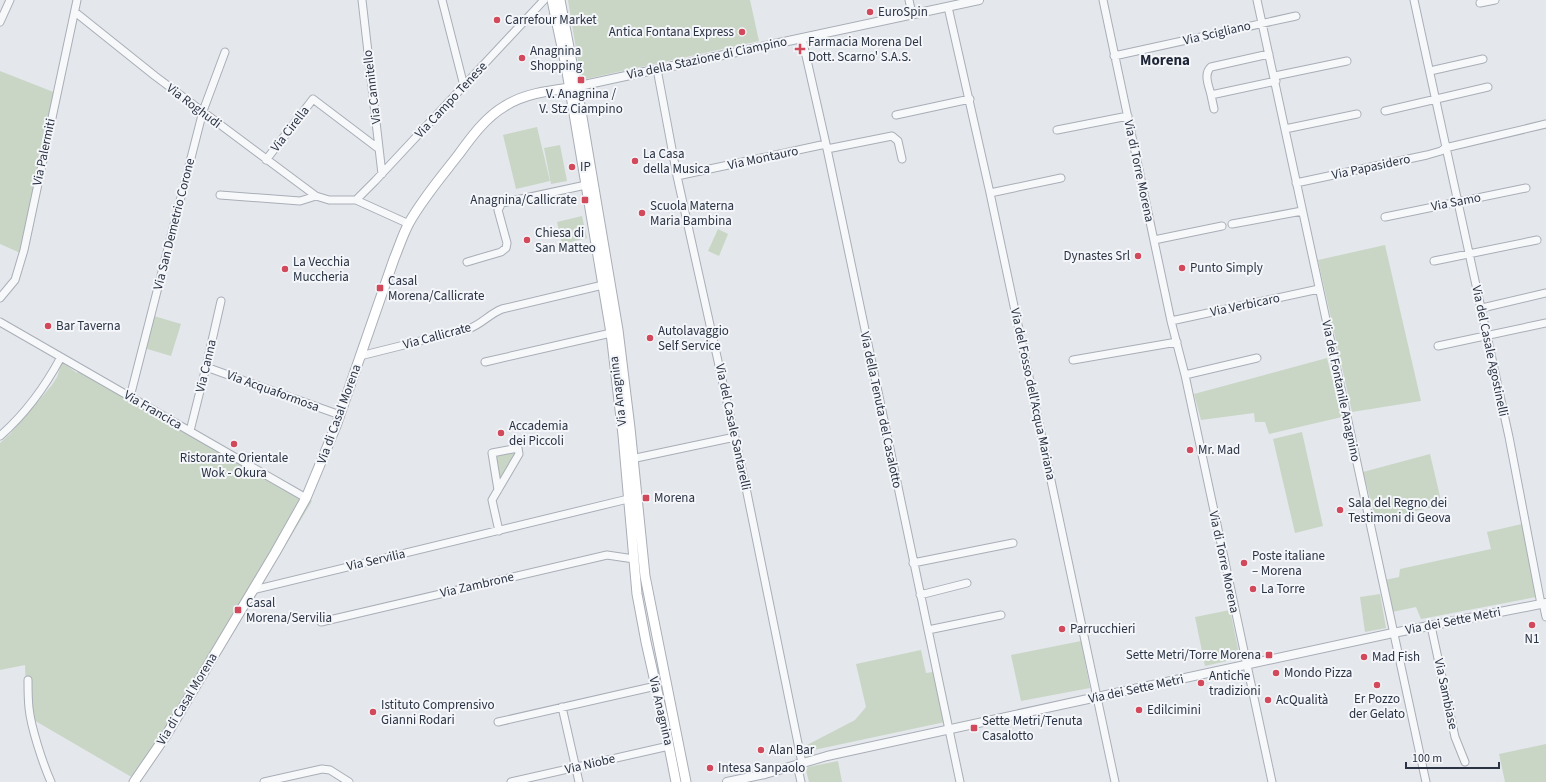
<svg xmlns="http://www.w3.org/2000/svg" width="1546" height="782" font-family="'Source Sans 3',sans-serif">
	<rect width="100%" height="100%" fill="#e4e7ec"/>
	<path fill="#c9d6c5" d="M 568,0 L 750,0 L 759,41 L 581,80 Z
		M 0,71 L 61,95 L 25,255 L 0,244 Z
		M 537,127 L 550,181 L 516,189 L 503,135 Z
		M 560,145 L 567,181 L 551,184 L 544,148 Z
		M 582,216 L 587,238 L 562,244 L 557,222 Z
		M 718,229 L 728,234 L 719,256 L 708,251 Z
		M 1385,245 L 1421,401 L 1352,412 L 1318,260 Z
		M 154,316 L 181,324 L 171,356 L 144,348 Z
		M 1327,358 L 1342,417 L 1269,434 L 1265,422 L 1255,422 L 1254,413 L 1201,420 L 1194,394 Z
		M 62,362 L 77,373 L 80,368 L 312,501 L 240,622 L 140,782 L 32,719 L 26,694 L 25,665 L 0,670 L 0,443 L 11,433 L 52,385 L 57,377 Z
		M 1302,432 L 1323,526 L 1295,533 L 1273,439 Z
		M 515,451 L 516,454 L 503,476 L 499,477 L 496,456 Z
		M 1430,454 L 1442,505 L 1376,520 L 1363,472 Z
		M 1522,524 L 1536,597 L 1421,619 L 1416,607 L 1392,612 L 1385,580 L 1399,577 L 1400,569 L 1491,549 L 1487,532 Z
		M 1380,594 L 1386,628 L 1365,632 L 1360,597 Z
		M 1230,610 L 1240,658 L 1205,666 L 1195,617 Z
		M 1081,641 L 1090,688 L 1021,701 L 1011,655 Z
		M 921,650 L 926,673 L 933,672 L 945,722 L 809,751 L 807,745 L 855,720 L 866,707 L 856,664 Z
		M 1546,744 L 1546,782 L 1505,782 L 1499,754 Z
		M 838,761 L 842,782 L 809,782 L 806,770 L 808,767 Z"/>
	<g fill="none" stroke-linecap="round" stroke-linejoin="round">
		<defs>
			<path id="minor" d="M 362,0 L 382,174
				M 442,0 L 464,86
				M 909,0 L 912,14
				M 1103,0 L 1171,321 L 1185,375 L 1272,782
				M 1257,0 L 1426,782
				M 1414,0 L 1509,437 L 1541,604
				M 1480,3 L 1495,0
				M 948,7 L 990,193 L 1115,782
				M 75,12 L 155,76 L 316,196 L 329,200 L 356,200 L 409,224
				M 0,22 L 10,0
				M 802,38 L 826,144 L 960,782
				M 1269,54 L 1211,67 C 1203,74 1209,86 1211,95 L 1276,81
				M 1114,56 L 1296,16
				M 657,69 L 677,176 L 745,483 L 802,763
				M 1430,71 L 1483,59
				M 1275,76 L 1347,61
				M 1211,95 L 1214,109
				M 1385,111 L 1488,87
				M 896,115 L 970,99
				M 1285,129 L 1357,114
				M 1057,130 L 1128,116
				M 827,149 L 892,136 L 898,141 L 902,159
				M 266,160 L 313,99 L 379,149
				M 677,176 L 826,144
				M 1296,183 L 1427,155 L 1441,151 L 1445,148 L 1546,124
				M 990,193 L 1061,178
				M 220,195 L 300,201 L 316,196
				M 356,200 L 375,181 L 544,0
				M 1385,217 L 1526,188
				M 1232,224 L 1302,211
				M 1154,240 L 1222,226
				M 1434,261 L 1537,240
				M 467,262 L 501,252 L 506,248 L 507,243 L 498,210 L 502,203 L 586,185
				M 0,298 L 15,280 L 24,250 L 77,0
				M 1482,308 L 1546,293
				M 1171,321 L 1319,289
				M 0,322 L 306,498
				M 1438,346 L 1546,323
				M 360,356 L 468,329 C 481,325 489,314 502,309 L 603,285
				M 1073,360 L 1177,342
				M 485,362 L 611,333
				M 206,367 L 340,415
				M 1185,375 L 1257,358
				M 130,397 L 203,111 L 225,52
				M 190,431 L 206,367 L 221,301
				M 0,436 C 24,415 46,385 61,357
				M 633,460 L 636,458 L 735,437
				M 498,490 L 492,453 L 518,448 L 519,454 L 492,500 L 499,531
				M 913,563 L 1013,543
				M 253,590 L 628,499
				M 920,595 L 967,583
				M 1543,603 L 1546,617
				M 321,622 L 607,555 L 634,559
				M 1431,626 L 1455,737 L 1465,762
				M 928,630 L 1001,615
				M 28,680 C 28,689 28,699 29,708 C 31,728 43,764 51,782
				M 562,707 L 579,782
				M 498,722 L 656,686
				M 797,764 L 801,782
				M 264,782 L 322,769 L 330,770 L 349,782
				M 511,782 L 669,746"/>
			<path id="tertiary" d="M 570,88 L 979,0
				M 727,782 L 765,774 L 827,756 L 1088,699 L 1393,633 L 1546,603"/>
			<path id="secondary" d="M 552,0 L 566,66 L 611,333 L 623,435 L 637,594 L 646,642 L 665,726 L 676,782
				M 560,0 L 580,105 L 618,330 L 630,428 L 645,576 L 686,782
				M 134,782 L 167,734 L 275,553 L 306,498 L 336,426 L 394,259 C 399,247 403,234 409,223 C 423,198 442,176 459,154 C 472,136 486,117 505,106 C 524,94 547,91 569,88"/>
		</defs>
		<use href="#minor" stroke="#a9aeb7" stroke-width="9"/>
		<use href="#tertiary" stroke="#a9aeb7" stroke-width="10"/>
		<use href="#secondary" stroke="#a9aeb7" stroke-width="11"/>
		<use href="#minor" stroke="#f7f8fa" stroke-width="7"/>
		<use href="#tertiary" stroke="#f7f8fa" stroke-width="8"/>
		<use href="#secondary" stroke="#fff" stroke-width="9"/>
	</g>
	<g fill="#d1495b" stroke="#f4f6f9" stroke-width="1.5">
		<circle cx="870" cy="12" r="4"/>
		<circle cx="497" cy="20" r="4"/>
		<circle cx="742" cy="32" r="4"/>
		<path d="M798 43h4v4h4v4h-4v4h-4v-4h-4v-4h4z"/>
		<circle cx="522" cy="58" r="4"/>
		<rect x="577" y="76" width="8" height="8" rx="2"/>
		<circle cx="635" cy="161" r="4"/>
		<circle cx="572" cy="167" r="4"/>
		<rect x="581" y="196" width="8" height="8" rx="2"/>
		<circle cx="642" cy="213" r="4"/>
		<circle cx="527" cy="240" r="4"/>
		<circle cx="1138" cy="256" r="4"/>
		<circle cx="1182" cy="268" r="4"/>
		<circle cx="285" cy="269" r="4"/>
		<rect x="376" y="284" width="8" height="8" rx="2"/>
		<circle cx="48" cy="326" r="4"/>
		<circle cx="650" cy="338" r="4"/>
		<circle cx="501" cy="433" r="4"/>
		<circle cx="234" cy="444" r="4"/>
		<circle cx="1190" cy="450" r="4"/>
		<rect x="642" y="494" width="8" height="8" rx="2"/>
		<circle cx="1340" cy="510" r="4"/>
		<circle cx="1244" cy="563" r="4"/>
		<circle cx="1253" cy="589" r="4"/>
		<rect x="234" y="606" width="8" height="8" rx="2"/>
		<circle cx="1532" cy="625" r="4"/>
		<circle cx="1062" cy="629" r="4"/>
		<rect x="1265" y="651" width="8" height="8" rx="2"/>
		<circle cx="1364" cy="657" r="4"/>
		<circle cx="1276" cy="673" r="4"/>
		<circle cx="1201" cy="683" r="4"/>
		<circle cx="1377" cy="685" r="4"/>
		<circle cx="1268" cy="700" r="4"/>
		<circle cx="1139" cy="710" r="4"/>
		<circle cx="373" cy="712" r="4"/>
		<rect x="970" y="724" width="8" height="8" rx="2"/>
		<circle cx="761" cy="750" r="4"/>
		<circle cx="710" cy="768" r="4"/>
	</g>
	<g text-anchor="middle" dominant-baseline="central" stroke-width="4" stroke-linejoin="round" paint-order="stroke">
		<g font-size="13" fill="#2b3445" stroke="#f4f6f9" text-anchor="start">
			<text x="878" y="12">EuroSpin</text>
			<text x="505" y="20">Carrefour Market</text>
			<text x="734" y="32" text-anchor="end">Antica Fontana Express</text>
			<text x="808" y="42">Farmacia Morena Del<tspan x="808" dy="15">Dott. Scarno' S.A.S.</tspan></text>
			<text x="530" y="51">Anagnina<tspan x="530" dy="15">Shopping</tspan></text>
			<text x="581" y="94" text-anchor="middle">V. Anagnina /<tspan x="581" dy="15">V. Stz Ciampino</tspan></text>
			<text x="643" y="154">La Casa<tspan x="643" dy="15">della Musica</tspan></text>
			<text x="580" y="167">IP</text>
			<text x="577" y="200" text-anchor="end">Anagnina/Callicrate</text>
			<text x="650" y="206">Scuola Materna<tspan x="650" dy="15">Maria Bambina</tspan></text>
			<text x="535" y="233">Chiesa di<tspan x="535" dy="15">San Matteo</tspan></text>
			<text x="1130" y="256" text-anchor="end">Dynastes Srl</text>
			<text x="293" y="262">La Vecchia<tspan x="293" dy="15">Muccheria</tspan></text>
			<text x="1190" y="268">Punto Simply</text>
			<text x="388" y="281">Casal<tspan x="388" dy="15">Morena/Callicrate</tspan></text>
			<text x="56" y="326">Bar Taverna</text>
			<text x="658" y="331">Autolavaggio<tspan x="658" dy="15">Self Service</tspan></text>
			<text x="509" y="426">Accademia<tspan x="509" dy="15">dei Piccoli</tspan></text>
			<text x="1198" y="450">Mr. Mad</text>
			<text x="234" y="458" text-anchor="middle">Ristorante Orientale<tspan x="234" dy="15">Wok - Okura</tspan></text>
			<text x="654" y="498">Morena</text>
			<text x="1348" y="503">Sala del Regno dei<tspan x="1348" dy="15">Testimoni di Geova</tspan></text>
			<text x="1252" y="556">Poste italiane<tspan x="1252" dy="15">– Morena</tspan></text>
			<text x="1261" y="589">La Torre</text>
			<text x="246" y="603">Casal<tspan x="246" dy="15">Morena/Servilia</tspan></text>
			<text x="1070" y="629">Parrucchieri</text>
			<text x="1532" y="639" text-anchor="middle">N1</text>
			<text x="1261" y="655" text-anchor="end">Sette Metri/Torre Morena</text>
			<text x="1372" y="657">Mad Fish</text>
			<text x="1284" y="673">Mondo Pizza</text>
			<text x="1209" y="676">Antiche<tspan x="1209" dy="15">tradizioni</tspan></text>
			<text x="1377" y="699" text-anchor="middle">Er Pozzo<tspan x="1377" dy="15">der Gelato</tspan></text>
			<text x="1276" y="700">AcQualità</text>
			<text x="381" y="705">Istituto Comprensivo<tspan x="381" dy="15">Gianni Rodari</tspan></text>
			<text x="1147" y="710">Edilcimini</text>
			<text x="982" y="721">Sette Metri/Tenuta<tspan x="982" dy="15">Casalotto</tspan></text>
			<text x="769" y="750">Alan Bar</text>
			<text x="718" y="768">Intesa Sanpaolo</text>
		</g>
		<g font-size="13" fill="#2b3445" stroke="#f4f6f9">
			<text transform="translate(1217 33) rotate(-13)">Via Scigliano</text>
			<text transform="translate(707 58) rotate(-12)">Via della Stazione di Ciampino</text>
			<text transform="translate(372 87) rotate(-97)">Via Cannitello</text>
			<text transform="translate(451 100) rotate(-47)">Via Campo Tenese</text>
			<text transform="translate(194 106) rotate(37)">Via Roghudi</text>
			<text transform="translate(290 129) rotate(-52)">Via Cirella</text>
			<text transform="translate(44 152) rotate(-78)">Via Palermiti</text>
			<text transform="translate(763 158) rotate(-12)">Via Montauro</text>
			<text transform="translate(1371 167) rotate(-12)">Via Papasidero</text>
			<text transform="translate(1139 171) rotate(78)">Via di Torre Morena</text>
			<text transform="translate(1456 202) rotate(-11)">Via Samo</text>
			<text transform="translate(174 224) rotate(-76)">Via San Demetrio Corone</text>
			<text transform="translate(1245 305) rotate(-12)">Via Verbicaro</text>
			<text transform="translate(437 336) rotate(-15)">Via Callicrate</text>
			<text transform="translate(1490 351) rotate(78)">Via del Casale Agostinelli</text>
			<text transform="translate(206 366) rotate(-77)">Via Canna</text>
			<text transform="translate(273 391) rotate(20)">Via Acquaformosa</text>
			<text transform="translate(618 391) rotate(-97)">Via Anagnina</text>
			<text transform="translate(1341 391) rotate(78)">Via del Fontanile Anagnino</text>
			<text transform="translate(1033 394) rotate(78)">Via del Fosso dell'Acqua Mariana</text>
			<text transform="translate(153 410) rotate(30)">Via Francica</text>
			<text transform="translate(881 410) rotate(78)">Via della Tenuta del Casalotto</text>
			<text transform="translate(339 414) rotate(-70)">Via di Casal Morena</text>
			<text transform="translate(733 427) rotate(78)">Via del Casale Santarelli</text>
			<text transform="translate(376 560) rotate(-13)">Via Servilia</text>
			<text transform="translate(1224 562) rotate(78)">Via di Torre Morena</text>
			<text transform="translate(477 585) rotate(-13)">Via Zambrone</text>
			<text transform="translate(1453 621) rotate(-11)">Via dei Sette Metri</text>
			<text transform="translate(1136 689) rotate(-12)">Via dei Sette Metri</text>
			<text transform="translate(1446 694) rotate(78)">Via Sambiase</text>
			<text transform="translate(187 699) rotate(-59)">Via di Casal Morena</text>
			<text transform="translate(661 711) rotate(77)">Via Anagnina</text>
			<text transform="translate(590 764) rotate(-13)">Via Niobe</text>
		</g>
		<g font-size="15" font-weight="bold" fill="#1d2536" stroke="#f4f6f9">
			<text x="1165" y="60">Morena</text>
		</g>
	</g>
	<path d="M1406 762v6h93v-6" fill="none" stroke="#2b3445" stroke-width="2"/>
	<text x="1412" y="762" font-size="12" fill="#2b3445" stroke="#f4f6f9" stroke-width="3" paint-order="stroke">100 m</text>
</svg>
